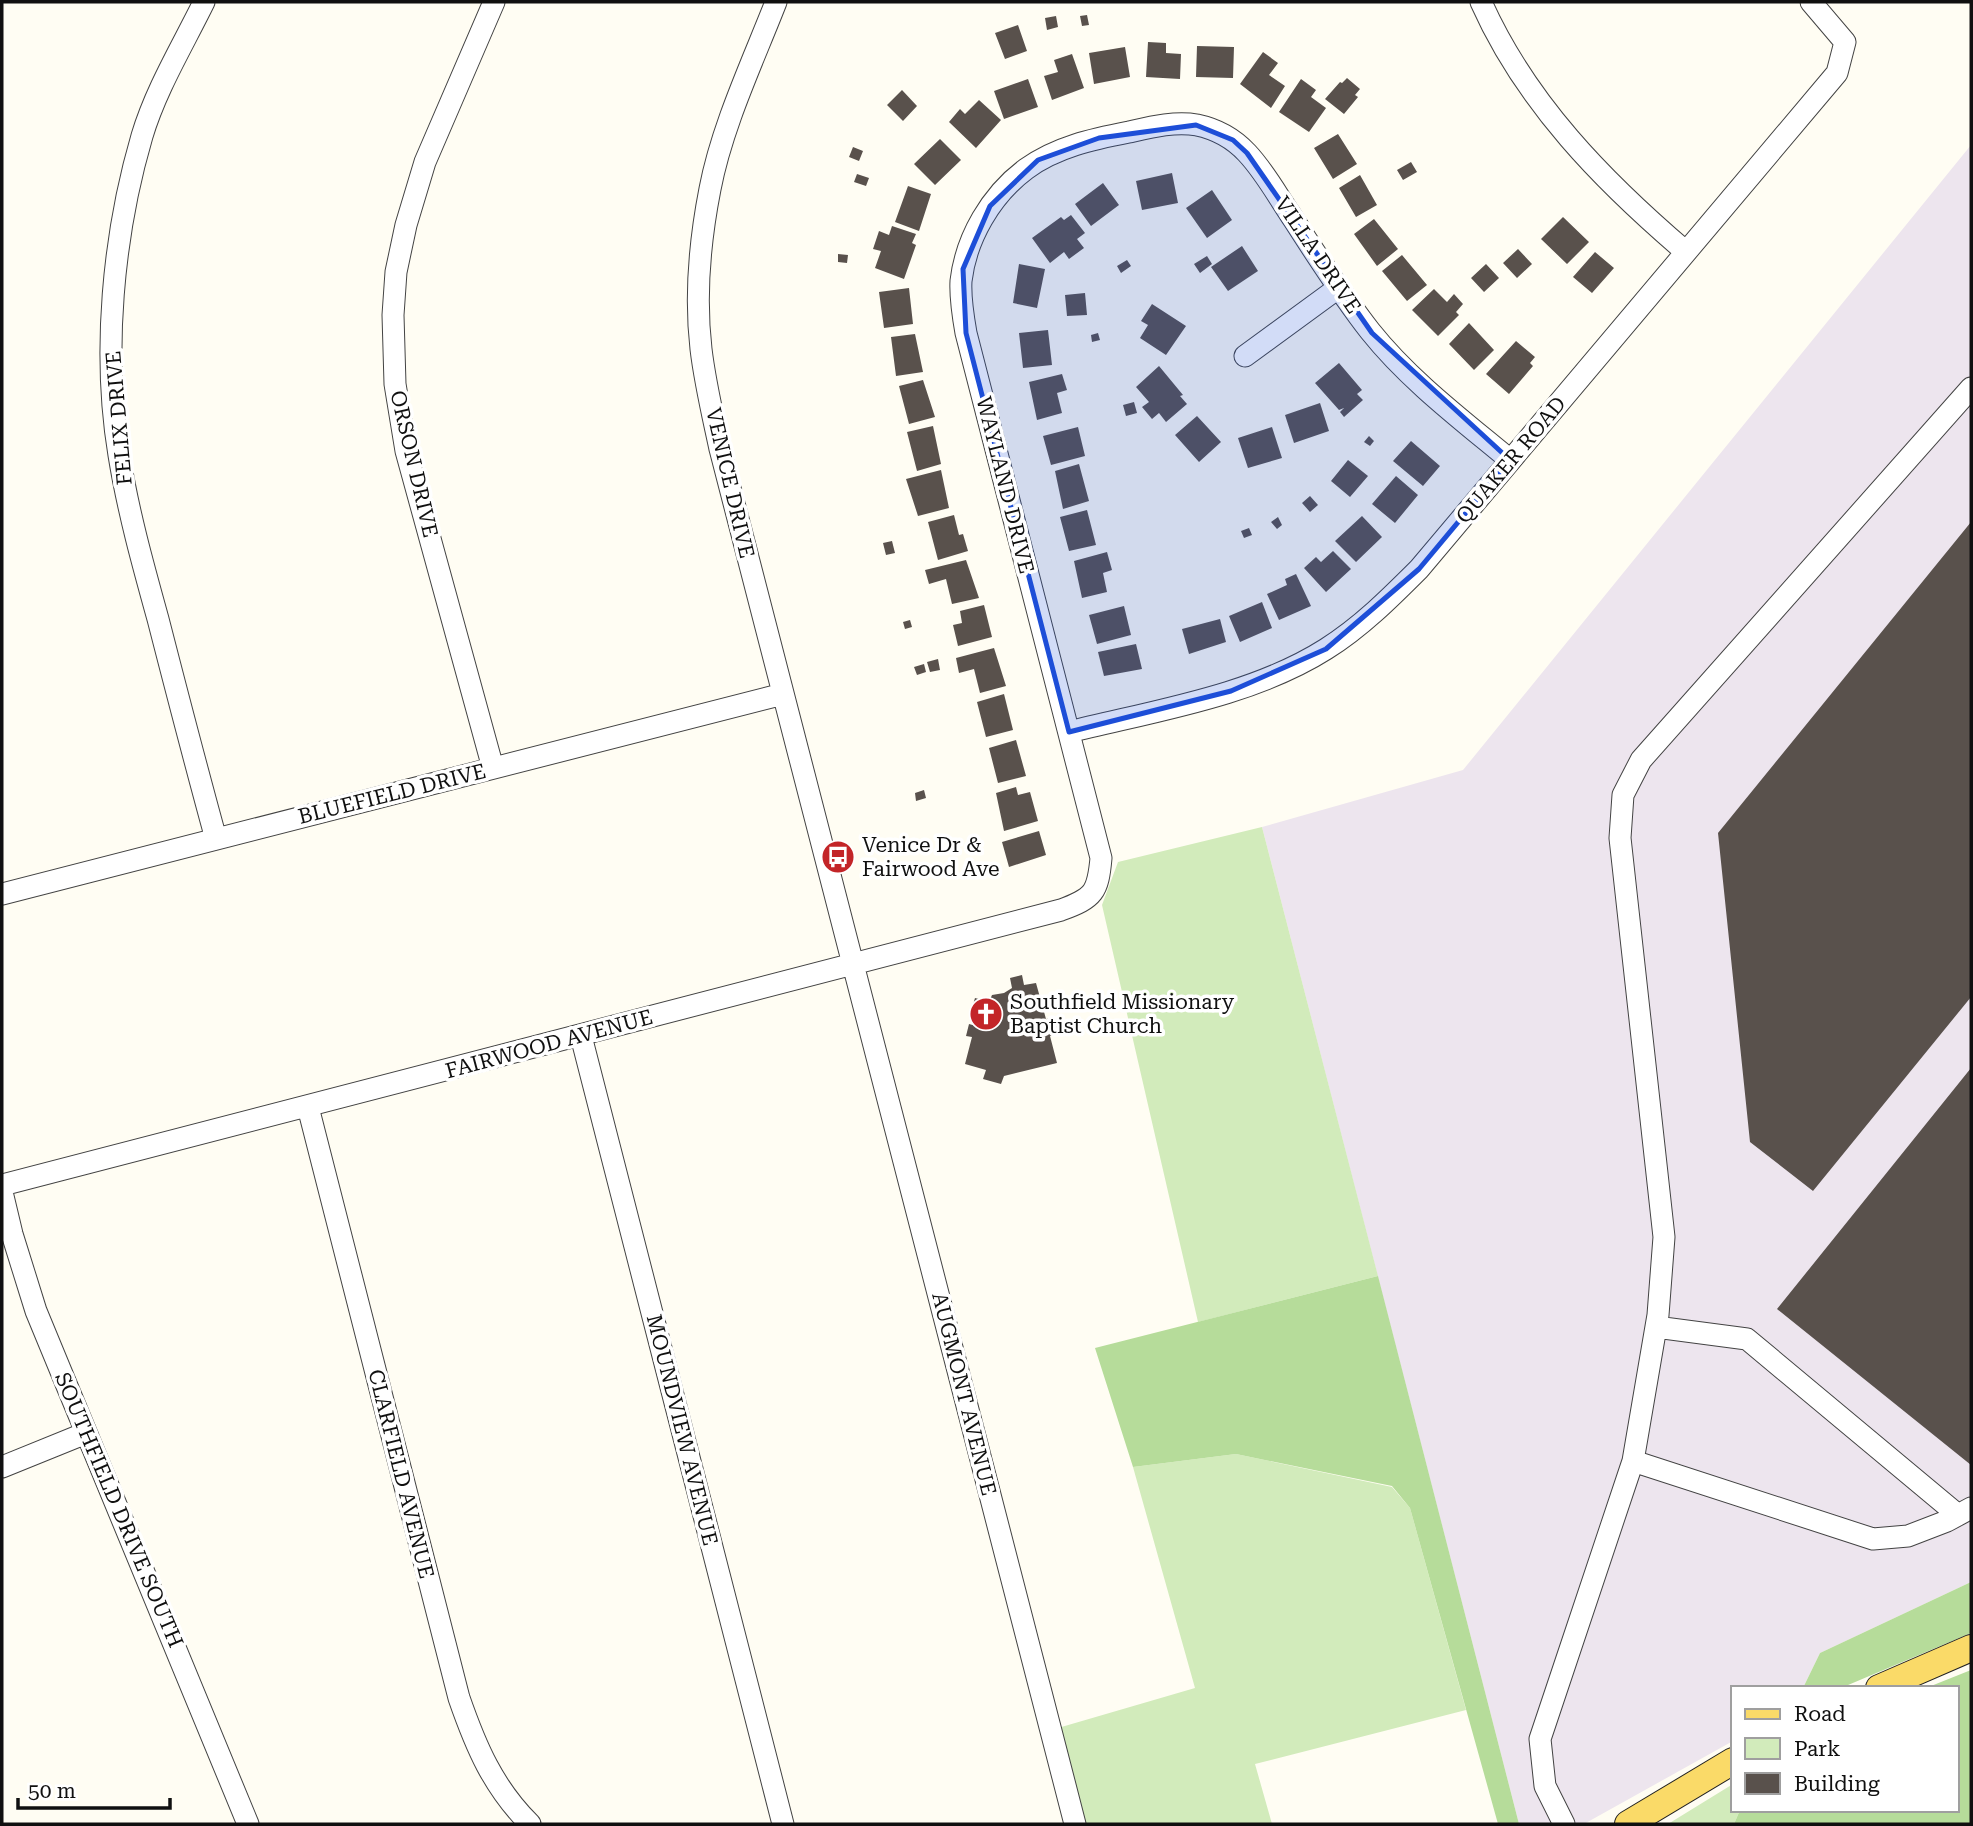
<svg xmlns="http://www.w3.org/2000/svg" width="1973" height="1826" font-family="'Roboto Serif',serif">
	<rect width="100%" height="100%" fill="#fffdf3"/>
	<path fill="#ede5ee" d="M 1971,145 L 1971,1582 L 1820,1653 L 1803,1688 L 1733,1688 L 1733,1741 L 1584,1824 L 1519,1824 L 1262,827 L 1463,770 Z"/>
	<path fill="#d2ebbb" d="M 1262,827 L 1378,1276 L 1198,1322 L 1102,905 L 1118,862 Z
		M 1236,1454 L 1392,1487 L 1410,1508 L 1466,1710 L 1255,1764 L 1272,1824 L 1083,1824 L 1058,1728 L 1195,1688 L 1133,1467 Z
		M 1733,1784 L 1733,1810 L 1740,1810 L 1734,1824 L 1668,1824 Z"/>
	<path fill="#b6dc9a" d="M 1378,1276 L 1519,1824 L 1498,1824 L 1410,1508 L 1392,1486 L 1236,1454 L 1133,1467 L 1095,1348 Z
		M 1971,1582 L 1971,1633 L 1841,1688 L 1803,1688 L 1820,1653 Z
		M 1971,1670 L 1971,1824 L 1734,1824 L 1740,1810 L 1957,1810 L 1957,1688 L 1926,1688 Z"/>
	<path fill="#59514c" d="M 1087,15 L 1089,25 L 1082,26 L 1080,16 Z
		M 1056,16 L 1058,27 L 1047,30 L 1045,18 Z
		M 1018,25 L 1027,51 L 1005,59 L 995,33 Z
		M 1148,42 L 1166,43 L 1166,53 L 1181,54 L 1180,79 L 1146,77 Z
		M 1197,46 L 1234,47 L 1233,78 L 1196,77 Z
		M 1125,47 L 1130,77 L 1094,84 L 1089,53 Z
		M 1263,52 L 1278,63 L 1269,75 L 1285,86 L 1271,108 L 1240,84 Z
		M 1072,54 L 1084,88 L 1052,100 L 1044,76 L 1058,72 L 1054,60 Z
		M 1347,78 L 1360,89 L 1355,95 L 1358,97 L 1344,114 L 1325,99 L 1340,82 L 1342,83 Z
		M 1028,79 L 1038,107 L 1004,119 L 994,91 Z
		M 1301,79 L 1316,90 L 1311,97 L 1326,108 L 1309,132 L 1279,112 Z
		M 902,90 L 917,106 L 903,121 L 887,105 Z
		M 979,100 L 1001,120 L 976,148 L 949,122 L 960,109 L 965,114 Z
		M 1338,134 L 1357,164 L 1333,179 L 1314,148 Z
		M 940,139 L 961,160 L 935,185 L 914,164 Z
		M 853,147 L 863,151 L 859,161 L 849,157 Z
		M 1411,162 L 1417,172 L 1403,180 L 1397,170 Z
		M 1172,173 L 1178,203 L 1142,210 L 1136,181 Z
		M 857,174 L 869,178 L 866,186 L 854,182 Z
		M 1360,175 L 1377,205 L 1356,217 L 1339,188 Z
		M 1103,183 L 1119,205 L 1091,226 L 1075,204 Z
		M 908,186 L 931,194 L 919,231 L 895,222 Z
		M 1212,190 L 1232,220 L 1207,238 L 1186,208 Z
		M 1071,215 L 1085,233 L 1077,239 L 1084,248 L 1069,259 L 1064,252 L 1050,263 L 1032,238 L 1061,217 L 1064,220 Z
		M 1563,217 L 1589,242 L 1567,264 L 1541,239 Z
		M 1374,219 L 1398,249 L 1377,266 L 1354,234 Z
		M 892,226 L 916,234 L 912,243 L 916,245 L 904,279 L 875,268 L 881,251 L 873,249 L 879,231 L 889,235 Z
		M 1242,246 L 1258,271 L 1228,291 L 1211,267 Z
		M 1518,249 L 1532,264 L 1517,278 L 1503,263 Z
		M 1595,252 L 1614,268 L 1592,293 L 1573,277 Z
		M 838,254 L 848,255 L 847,263 L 838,262 Z
		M 1402,255 L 1427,285 L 1407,301 L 1382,271 Z
		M 1207,256 L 1212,264 L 1200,273 L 1194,264 Z
		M 1127,260 L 1131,266 L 1121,273 L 1117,266 Z
		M 1019,264 L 1045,269 L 1037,308 L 1013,303 Z
		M 1486,264 L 1499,278 L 1484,292 L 1471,278 Z
		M 909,288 L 913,324 L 884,328 L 879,292 Z
		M 1434,289 L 1447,302 L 1454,294 L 1463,304 L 1456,312 L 1459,315 L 1438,336 L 1412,310 Z
		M 1085,293 L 1087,315 L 1067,316 L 1065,295 Z
		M 1152,304 L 1186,326 L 1166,355 L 1140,338 L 1148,325 L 1141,321 Z
		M 1469,323 L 1494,350 L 1474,370 L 1449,344 Z
		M 1048,330 L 1052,365 L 1023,368 L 1019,333 Z
		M 1098,333 L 1100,340 L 1092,342 L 1091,335 Z
		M 915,334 L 923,372 L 896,376 L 891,337 Z
		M 1516,341 L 1535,357 L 1530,363 L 1533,366 L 1509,394 L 1486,374 Z
		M 1339,363 L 1362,390 L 1357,394 L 1363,400 L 1344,417 L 1340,412 L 1344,408 L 1339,410 L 1315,383 Z
		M 1159,366 L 1183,395 L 1180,396 L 1187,404 L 1166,422 L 1159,413 L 1152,419 L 1142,407 L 1149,402 L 1136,387 Z
		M 1062,374 L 1067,390 L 1057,393 L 1062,413 L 1037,420 L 1029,382 Z
		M 923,380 L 935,417 L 909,424 L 899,386 Z
		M 1134,402 L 1137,413 L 1126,416 L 1123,405 Z
		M 1320,403 L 1329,431 L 1294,443 L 1285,415 Z
		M 1197,416 L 1221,442 L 1199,462 L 1175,435 Z
		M 933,426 L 941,464 L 917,471 L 907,432 Z
		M 1078,427 L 1085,456 L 1051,465 L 1043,436 Z
		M 1272,427 L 1282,458 L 1248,468 L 1238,438 Z
		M 1369,436 L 1374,441 L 1370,446 L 1364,442 Z
		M 1411,441 L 1440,466 L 1423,486 L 1393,461 Z
		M 1348,460 L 1368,476 L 1350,497 L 1331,481 Z
		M 1079,464 L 1089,501 L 1063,509 L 1055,471 Z
		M 941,470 L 949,508 L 918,516 L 906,479 Z
		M 1396,476 L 1418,495 L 1395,523 L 1372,504 Z
		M 1310,496 L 1318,505 L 1310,512 L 1302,503 Z
		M 1087,510 L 1096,545 L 1069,551 L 1060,517 Z
		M 954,515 L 959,535 L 963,534 L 968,551 L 938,560 L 928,522 Z
		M 1362,516 L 1382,537 L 1356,562 L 1335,541 Z
		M 1278,517 L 1282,525 L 1277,529 L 1271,522 Z
		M 1971,522 L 1971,997 L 1813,1191 L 1750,1142 L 1718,833 Z
		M 1249,528 L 1252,535 L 1244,538 L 1241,531 Z
		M 892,541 L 895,553 L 886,555 L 883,543 Z
		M 1333,551 L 1351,569 L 1326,592 L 1304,568 L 1316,557 L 1321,562 Z
		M 1107,552 L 1112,570 L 1103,573 L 1107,592 L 1082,598 L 1074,561 Z
		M 966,560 L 979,598 L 952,604 L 946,579 L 929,584 L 925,570 Z
		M 1296,574 L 1311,606 L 1279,620 L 1267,594 L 1287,585 L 1285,579 Z
		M 1262,602 L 1272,628 L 1240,642 L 1229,616 Z
		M 984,605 L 992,637 L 958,646 L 953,625 L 962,623 L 960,611 Z
		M 1124,606 L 1131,635 L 1097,644 L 1089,615 Z
		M 1220,619 L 1226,642 L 1189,654 L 1182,629 Z
		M 910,620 L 912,627 L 905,629 L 903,622 Z
		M 1136,644 L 1142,669 L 1104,676 L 1098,652 Z
		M 994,648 L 1006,686 L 980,693 L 974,669 L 959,673 L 956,658 Z
		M 938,659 L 940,670 L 930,672 L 927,662 Z
		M 924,664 L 926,672 L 917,675 L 914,667 Z
		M 1004,694 L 1013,730 L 986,737 L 977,702 Z
		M 1016,740 L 1026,776 L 998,783 L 989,748 Z
		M 1016,787 L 1018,795 L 1030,792 L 1038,821 L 1004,831 L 996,793 Z
		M 924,790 L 926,798 L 916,801 L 915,793 Z
		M 1039,831 L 1046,855 L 1009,867 L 1002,842 Z
		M 1022,975 L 1024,985 L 1036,983 L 1046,1019 L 1055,1018 L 1060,1033 L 1050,1036 L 1057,1063 L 1004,1076 L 1001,1084 L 983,1079 L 986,1070 L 965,1064 L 972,1037 L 966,1036 L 969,1024 L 976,1026 L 980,1010 L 972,1008 L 975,998 L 989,1002 L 992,995 L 1004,993 L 1012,988 L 1010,978 Z
		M 1971,1068 L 1971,1465 L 1777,1309 Z"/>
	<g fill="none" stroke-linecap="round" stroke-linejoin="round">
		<defs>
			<path id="minor" d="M 204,2 C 183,45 156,89 142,136 C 113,235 102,353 119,455 C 128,511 143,565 158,619 C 177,693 196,766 216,839
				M 776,2 C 753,61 722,126 710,189 C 700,240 695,297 701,349 C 705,383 713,416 720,449 L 1075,1824
				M 1481,2 C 1526,103 1603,181 1686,252
				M 1245,356 L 1338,288
				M 1069,732 C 1153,711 1252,696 1326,649 C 1361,627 1390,598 1419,569 L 1837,73 L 1845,42 L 1811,2
				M 493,768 L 406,451 L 395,384 L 393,315 L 396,272 L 406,225 L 425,162 L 494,2
				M 2,894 L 783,694
				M 581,1036 L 783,1824
				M 308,1107 L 459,1698 C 476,1747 493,1787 530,1824
				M 2,1185 L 1061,910 C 1094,898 1098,892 1101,858 L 966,333 C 963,316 960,298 961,281 C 966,238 991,195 1026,169 C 1056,147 1093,139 1129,132 C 1151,127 1175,121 1197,125 C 1216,129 1234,139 1247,153 C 1264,171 1276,193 1290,214 C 1315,253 1341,294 1370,331 C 1409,380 1462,420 1510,460
				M 2,1192 L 12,1234 L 36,1311 L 248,1824
				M 1656,1327 L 1747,1339 L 1958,1515
				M 1633,1461 L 1873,1539 L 1908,1536 L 1947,1521 L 1971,1508
				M 2,1467 L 86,1433
				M 1564,1824 L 1545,1786 L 1540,1739 L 1633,1461 L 1658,1315 L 1664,1237 L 1620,838 L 1623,795 L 1641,760 L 1971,388"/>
			<path id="major" d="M 1879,1688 L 1971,1648
				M 1628,1824 L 1733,1761"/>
		</defs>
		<use href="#minor" stroke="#434343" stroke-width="23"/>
		<use href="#major" stroke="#212121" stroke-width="28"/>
		<use href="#minor" stroke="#fff" stroke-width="21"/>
		<use href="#major" stroke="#fada68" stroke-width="26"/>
	</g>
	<path fill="#1d4ed8" fill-opacity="0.2" stroke="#1d4ed8" stroke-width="5" stroke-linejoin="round" d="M 1196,125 L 1233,140 L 1247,153 L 1372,333 L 1510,460 L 1419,569 L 1326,649 L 1231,691 L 1069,732 L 966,333 L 963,269 L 990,206 L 1038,160 L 1099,138 Z"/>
	<defs>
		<symbol id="bus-disc" viewBox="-11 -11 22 22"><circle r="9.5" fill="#c32528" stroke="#fff"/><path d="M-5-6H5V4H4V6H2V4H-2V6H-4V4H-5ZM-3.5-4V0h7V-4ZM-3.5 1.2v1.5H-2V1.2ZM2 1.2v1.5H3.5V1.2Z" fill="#fff"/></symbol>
		<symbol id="church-disc" viewBox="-11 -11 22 22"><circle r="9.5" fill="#c32528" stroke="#fff"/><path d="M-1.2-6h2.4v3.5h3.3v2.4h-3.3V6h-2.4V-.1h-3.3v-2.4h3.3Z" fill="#fff"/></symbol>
	</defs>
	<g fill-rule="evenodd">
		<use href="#bus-disc" x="819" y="838" width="38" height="38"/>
		<use href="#church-disc" x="967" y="995" width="38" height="38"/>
	</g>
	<g text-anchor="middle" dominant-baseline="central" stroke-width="7" stroke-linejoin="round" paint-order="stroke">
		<g font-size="21" fill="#101010" stroke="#fff">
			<text transform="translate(1318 255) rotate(56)">VILLA DRIVE</text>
			<text transform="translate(119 418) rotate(-95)">FELIX DRIVE</text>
			<text transform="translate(1511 460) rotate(-50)">QUAKER ROAD</text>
			<text transform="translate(414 464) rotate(77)">ORSON DRIVE</text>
			<text transform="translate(730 483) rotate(77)">VENICE DRIVE</text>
			<text transform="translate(1005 485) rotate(76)">WAYLAND DRIVE</text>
			<text transform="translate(392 794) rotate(-14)">BLUEFIELD DRIVE</text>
			<text transform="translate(549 1044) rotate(-15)">FAIRWOOD AVENUE</text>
			<text transform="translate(964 1394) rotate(76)">AUGMONT AVENUE</text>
			<text transform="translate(682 1430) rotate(76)">MOUNDVIEW AVENUE</text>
			<text transform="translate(401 1474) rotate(76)">CLARFIELD AVENUE</text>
			<text transform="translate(119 1510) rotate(67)">SOUTHFIELD DRIVE SOUTH</text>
		</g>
		<g font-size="21" fill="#101010" stroke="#fff" text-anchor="start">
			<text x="862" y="845">Venice Dr &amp;<tspan x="862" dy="24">Fairwood Ave</tspan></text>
			<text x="1010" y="1002">Southfield Missionary<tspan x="1010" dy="24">Baptist Church</tspan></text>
		</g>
	</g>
	<rect width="1973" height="1826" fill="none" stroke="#101010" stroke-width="7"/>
	<rect x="1731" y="1686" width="228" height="126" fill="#ffffff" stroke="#9f9f9f" stroke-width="2"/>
	<rect x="1745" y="1709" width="35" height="10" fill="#fada68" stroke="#9f9f9f" stroke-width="2"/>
	<text x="1794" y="1721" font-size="21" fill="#101010">Road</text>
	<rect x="1745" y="1738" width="35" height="21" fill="#d2ebbb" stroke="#9f9f9f" stroke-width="2"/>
	<text x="1794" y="1756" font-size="21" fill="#101010">Park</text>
	<rect x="1745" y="1773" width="35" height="21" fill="#59514c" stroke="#9f9f9f" stroke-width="2"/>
	<text x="1794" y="1791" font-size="21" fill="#101010">Building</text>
	<path d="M18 1798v10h152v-10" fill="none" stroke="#101010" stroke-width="3.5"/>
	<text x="28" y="1798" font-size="21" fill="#101010" stroke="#ffffff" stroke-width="5" paint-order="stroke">50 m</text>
</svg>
